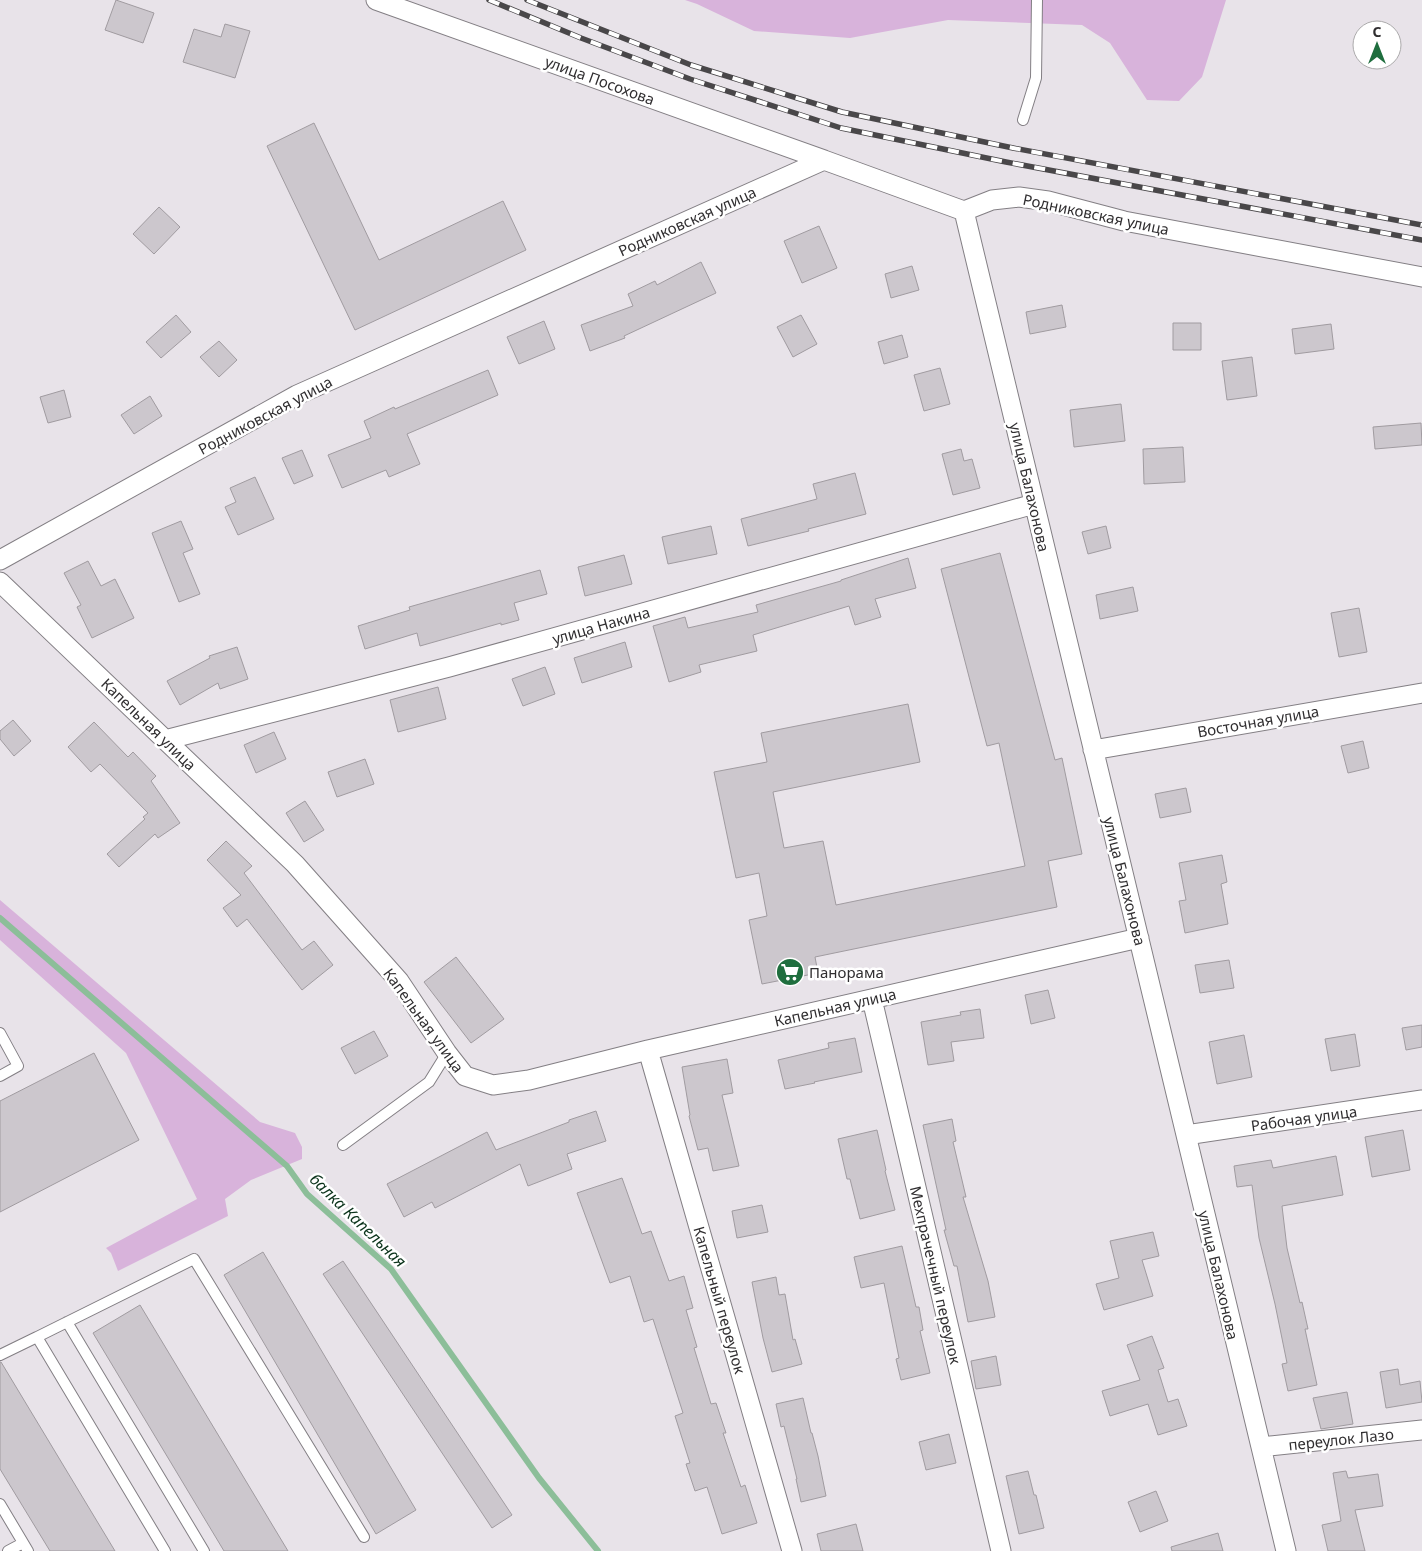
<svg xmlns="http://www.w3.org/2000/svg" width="1422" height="1551" font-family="'Noto Sans',sans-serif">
	<rect width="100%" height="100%" fill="#e8e3e9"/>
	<path fill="#d8b3db" d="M 685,0 L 1226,0 L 1202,77 L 1179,101 L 1147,100 L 1110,43 L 1082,25 L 948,20 L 850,38 L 754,31 L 697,4 Z
		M 0,900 L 260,1122 L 295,1133 L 302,1147 L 302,1159 L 251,1180 L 225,1199 L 228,1216 L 118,1271 L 111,1253 L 106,1248 L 197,1199 L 126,1053 L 0,940 Z"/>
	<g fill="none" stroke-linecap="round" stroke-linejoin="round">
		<path stroke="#8cbe99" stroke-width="6" d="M 0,918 L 287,1166 L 307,1194 L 391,1269 L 539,1478 L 598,1551"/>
	</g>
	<path fill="#ccc7cd" stroke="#a09ba0" d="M 116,0 L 154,13 L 143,43 L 105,30 Z
		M 225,24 L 250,31 L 235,78 L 183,62 L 194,29 L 221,37 Z
		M 314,123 L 379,260 L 503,201 L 526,250 L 355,330 L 267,146 Z
		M 159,207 L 180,227 L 154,254 L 133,234 Z
		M 819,226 L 837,268 L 802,283 L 784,241 Z
		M 701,262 L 716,293 L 624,336 L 625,338 L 590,351 L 581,325 L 633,306 L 628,294 L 655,281 L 657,285 Z
		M 912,266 L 919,290 L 891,298 L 885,274 Z
		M 1062,305 L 1066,327 L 1030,334 L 1026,312 Z
		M 176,315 L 191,332 L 161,358 L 146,342 Z
		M 801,315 L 817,344 L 793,357 L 777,327 Z
		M 544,321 L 555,349 L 519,364 L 507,337 Z
		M 1173,323 L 1201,323 L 1201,350 L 1173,350 Z
		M 1331,324 L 1334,349 L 1295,354 L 1292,329 Z
		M 902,335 L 908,357 L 884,364 L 878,342 Z
		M 219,341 L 237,360 L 219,377 L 200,357 Z
		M 1252,357 L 1257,396 L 1227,400 L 1222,361 Z
		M 940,368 L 950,404 L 924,411 L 914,375 Z
		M 488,370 L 498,395 L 407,434 L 420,464 L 389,477 L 386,470 L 342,488 L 328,455 L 371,438 L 364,421 L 394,407 L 395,409 Z
		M 64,390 L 71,417 L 48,423 L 40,397 Z
		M 150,396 L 162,416 L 134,434 L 121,415 Z
		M 1121,404 L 1125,441 L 1074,447 L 1070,410 Z
		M 1421,423 L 1422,445 L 1375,449 L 1373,427 Z
		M 1183,447 L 1185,482 L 1144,484 L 1143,449 Z
		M 961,449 L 964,461 L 972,459 L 980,488 L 953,495 L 942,454 Z
		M 302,450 L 313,476 L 294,484 L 282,458 Z
		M 855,473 L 866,514 L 808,529 L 809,531 L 748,546 L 741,519 L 817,499 L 813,484 Z
		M 255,477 L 274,519 L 238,535 L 225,507 L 236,502 L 230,488 Z
		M 181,521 L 193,549 L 183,553 L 200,594 L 179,602 L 152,533 Z
		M 711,526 L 717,554 L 668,564 L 662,537 Z
		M 1106,526 L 1111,548 L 1088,554 L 1082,532 Z
		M 1000,553 L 1055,760 L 1062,758 L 1082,854 L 1048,861 L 1057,907 L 815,957 L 818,973 L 762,984 L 749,920 L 767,916 L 759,873 L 736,878 L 714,772 L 767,762 L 761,733 L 908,704 L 920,762 L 773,792 L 784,848 L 823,841 L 836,905 L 1025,866 L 999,743 L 987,746 L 941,569 Z
		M 624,555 L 632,584 L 585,596 L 578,567 Z
		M 908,558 L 916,588 L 875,599 L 881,617 L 855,625 L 849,606 L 753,635 L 757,651 L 699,665 L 701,672 L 669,682 L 653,626 L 685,617 L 688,628 L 758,612 L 756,605 L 841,581 L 841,580 Z
		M 88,561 L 101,586 L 115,579 L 134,618 L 92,638 L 77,607 L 81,605 L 64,573 Z
		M 540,570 L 547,594 L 514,603 L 519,620 L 501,625 L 501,623 L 420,646 L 417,633 L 365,649 L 358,626 L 410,610 L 409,607 Z
		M 1133,587 L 1138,611 L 1100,619 L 1096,595 Z
		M 1359,608 L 1367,652 L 1339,657 L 1331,613 Z
		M 625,642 L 632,667 L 582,683 L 574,658 Z
		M 237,647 L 248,679 L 220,689 L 218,683 L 180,705 L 167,681 L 210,658 L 209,656 Z
		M 545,667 L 555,694 L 523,706 L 512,679 Z
		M 438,687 L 446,719 L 398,732 L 390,700 Z
		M 13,720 L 31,741 L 14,756 L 0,739 L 0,731 Z
		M 94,722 L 128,757 L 133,752 L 156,776 L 151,781 L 180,823 L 158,838 L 155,834 L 119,867 L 107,854 L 145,819 L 143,817 L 148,813 L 100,764 L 91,772 L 68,747 Z
		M 274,732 L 286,759 L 256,773 L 244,745 Z
		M 1363,741 L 1369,768 L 1348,773 L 1341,746 Z
		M 365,759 L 374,784 L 337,797 L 328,772 Z
		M 1186,788 L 1191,812 L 1160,818 L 1155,794 Z
		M 305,801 L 324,830 L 304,842 L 286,813 Z
		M 226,841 L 252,866 L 244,873 L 302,950 L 314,941 L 333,965 L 302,990 L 247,919 L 237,927 L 223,908 L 241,895 L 207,860 Z
		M 1222,855 L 1227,882 L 1221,884 L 1228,924 L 1185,933 L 1179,901 L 1186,900 L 1179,863 Z
		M 456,957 L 504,1019 L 471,1043 L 424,982 Z
		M 1229,960 L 1234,988 L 1200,993 L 1195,965 Z
		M 1048,990 L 1055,1018 L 1031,1024 L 1025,995 Z
		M 980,1009 L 984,1038 L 951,1042 L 954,1061 L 928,1065 L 921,1022 L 961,1015 L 960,1012 Z
		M 1422,1025 L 1422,1047 L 1406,1050 L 1402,1028 Z
		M 374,1031 L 388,1056 L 355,1074 L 341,1048 Z
		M 1355,1034 L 1360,1066 L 1331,1071 L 1325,1039 Z
		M 1244,1035 L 1252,1077 L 1217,1084 L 1209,1042 Z
		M 855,1038 L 862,1072 L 814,1082 L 815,1083 L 785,1089 L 778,1060 L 829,1048 L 828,1043 Z
		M 94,1053 L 139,1140 L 0,1212 L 0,1101 Z
		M 727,1059 L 733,1093 L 722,1095 L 739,1166 L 713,1171 L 708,1148 L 698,1150 L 689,1116 L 690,1115 L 682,1067 Z
		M 596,1111 L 606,1141 L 567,1154 L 572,1169 L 528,1186 L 520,1164 L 435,1208 L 432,1202 L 404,1217 L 387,1184 L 487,1132 L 496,1150 L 569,1122 L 569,1120 Z
		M 952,1119 L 956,1141 L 953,1142 L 966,1197 L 963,1197 L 988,1281 L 995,1317 L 968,1322 L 957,1266 L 954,1266 L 944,1230 L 946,1230 L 923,1125 Z
		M 877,1130 L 886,1170 L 885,1171 L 895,1210 L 860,1219 L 850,1179 L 847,1179 L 838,1139 Z
		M 1403,1130 L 1410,1170 L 1372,1177 L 1365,1137 Z
		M 1336,1156 L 1343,1195 L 1282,1206 L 1287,1248 L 1300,1303 L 1302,1302 L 1308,1329 L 1305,1329 L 1317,1385 L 1288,1391 L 1282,1364 L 1287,1363 L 1275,1304 L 1259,1238 L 1252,1185 L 1237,1187 L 1234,1166 L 1271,1160 L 1273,1168 Z
		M 622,1178 L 642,1234 L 651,1231 L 669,1281 L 684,1276 L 693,1308 L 686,1310 L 697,1347 L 694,1348 L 711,1404 L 716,1403 L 726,1433 L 723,1433 L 741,1487 L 745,1485 L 757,1523 L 722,1534 L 707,1487 L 695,1491 L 686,1464 L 690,1463 L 675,1416 L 683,1413 L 653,1319 L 644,1322 L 630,1276 L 610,1283 L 577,1193 Z
		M 762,1205 L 768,1232 L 737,1238 L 732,1211 Z
		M 1153,1232 L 1159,1256 L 1142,1260 L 1153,1296 L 1104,1310 L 1096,1284 L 1119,1278 L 1110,1241 Z
		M 902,1246 L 916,1307 L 919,1307 L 923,1330 L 920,1331 L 930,1373 L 901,1380 L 896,1359 L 899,1358 L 884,1283 L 861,1288 L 854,1257 Z
		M 263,1252 L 416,1510 L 376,1534 L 224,1275 Z
		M 343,1261 L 512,1515 L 492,1528 L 323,1274 Z
		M 776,1277 L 779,1295 L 785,1294 L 793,1340 L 795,1339 L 802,1364 L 772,1372 L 763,1338 L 752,1282 Z
		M 140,1305 L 288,1551 L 224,1551 L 93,1333 Z
		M 1152,1336 L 1164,1368 L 1158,1370 L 1168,1402 L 1178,1399 L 1187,1426 L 1158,1435 L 1148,1404 L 1110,1416 L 1102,1391 L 1140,1380 L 1127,1345 Z
		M 996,1356 L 1001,1385 L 976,1389 L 971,1361 Z
		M 0,1362 L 1,1362 L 115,1551 L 50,1551 L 0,1469 Z
		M 1398,1369 L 1400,1385 L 1420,1381 L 1422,1402 L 1386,1408 L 1380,1372 Z
		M 1347,1392 L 1353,1424 L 1321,1429 L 1313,1398 Z
		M 803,1398 L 811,1433 L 812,1433 L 818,1456 L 826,1496 L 801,1502 L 796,1479 L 797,1479 L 784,1426 L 781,1427 L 776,1404 Z
		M 949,1434 L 956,1463 L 926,1470 L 919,1442 Z
		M 1028,1471 L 1034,1495 L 1036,1495 L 1044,1528 L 1019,1534 L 1006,1476 Z
		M 1346,1471 L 1348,1478 L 1378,1474 L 1383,1506 L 1355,1510 L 1365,1551 L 1328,1551 L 1322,1525 L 1341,1521 L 1333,1473 Z
		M 1156,1491 L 1168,1521 L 1140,1532 L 1128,1502 Z
		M 856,1524 L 863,1551 L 821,1551 L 817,1534 Z
		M 1218,1533 L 1223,1551 L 1172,1551 L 1171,1547 Z"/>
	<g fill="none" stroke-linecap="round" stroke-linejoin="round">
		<defs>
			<path id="service" d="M 1023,120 L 1036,78 L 1037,0
				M 0,1033 L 18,1066 L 0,1076
				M 343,1145 L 429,1082 L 447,1053
				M 67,1322 L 204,1551
				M 37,1337 L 194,1259 L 364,1537
				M 0,1355 L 37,1337 L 165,1551
				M 0,1504 L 28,1551
				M 8,1551 L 23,1543"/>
			<path id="minor" d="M 376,0 L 824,160
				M 964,211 L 1286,1551
				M 0,560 L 297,395 L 824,160 L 964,211 L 992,200 L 1019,197 L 1048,201 L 1124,221 L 1422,277
				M 0,582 L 295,864 L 399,981 L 447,1053 L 465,1076 L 493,1085 L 529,1080 L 648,1050 L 1139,938
				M 165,740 L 449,667 L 1034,504
				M 1093,750 L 1422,693
				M 872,999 L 1001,1551
				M 648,1050 L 792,1551
				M 1186,1135 L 1422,1100
				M 1261,1447 L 1422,1430"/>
		</defs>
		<use href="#service" stroke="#837f84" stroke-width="12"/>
		<use href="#minor" stroke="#837f84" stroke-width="21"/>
		<use href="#service" stroke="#fff" stroke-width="10"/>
		<use href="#minor" stroke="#fff" stroke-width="19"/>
		<defs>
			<path id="rail" d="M 489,0 L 581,38 L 690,79 L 841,128 L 1006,162 L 1422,240
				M 527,0 L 691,65 L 842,112 L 1013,148 L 1422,225"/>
		</defs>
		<use href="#rail" stroke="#494749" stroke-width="5.5"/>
		<use href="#rail" stroke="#fff" stroke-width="4" stroke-dasharray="11" stroke-linecap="butt"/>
	</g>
	<defs>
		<symbol id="supermarket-disc" viewBox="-11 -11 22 22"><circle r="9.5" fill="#1f6e3e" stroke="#fff"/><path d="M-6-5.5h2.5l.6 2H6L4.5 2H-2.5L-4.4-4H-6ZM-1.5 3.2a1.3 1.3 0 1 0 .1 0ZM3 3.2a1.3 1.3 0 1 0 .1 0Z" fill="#fff"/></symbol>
	</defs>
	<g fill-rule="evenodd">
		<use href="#supermarket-disc" x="774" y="956" width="32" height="32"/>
	</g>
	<g text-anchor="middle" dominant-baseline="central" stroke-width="5" stroke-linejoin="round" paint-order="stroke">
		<g font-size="15" fill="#302e30" stroke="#fff">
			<text transform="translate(600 80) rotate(20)">улица Посохова</text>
			<text transform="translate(1096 214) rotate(12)">Родниковская улица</text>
			<text transform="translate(687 221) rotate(-24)">Родниковская улица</text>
			<text transform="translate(265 415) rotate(-28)">Родниковская улица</text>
			<text transform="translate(1030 487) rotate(77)">улица Балахонова</text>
			<text transform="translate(601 625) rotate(-16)">улица Накина</text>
			<text transform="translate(1258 721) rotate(-10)">Восточная улица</text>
			<text transform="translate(149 724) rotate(44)">Капельная улица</text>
			<text transform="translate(1125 881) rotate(76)">улица Балахонова</text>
			<text transform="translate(835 1007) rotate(-13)">Капельная улица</text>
			<text transform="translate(424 1020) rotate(54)">Капельная улица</text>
			<text transform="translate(1304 1118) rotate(-8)">Рабочая улица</text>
			<text transform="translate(936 1275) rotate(77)">Мехпрачечный переулок</text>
			<text transform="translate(1219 1275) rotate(77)">улица Балахонова</text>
			<text transform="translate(720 1300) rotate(74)">Капельный переулок</text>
			<text transform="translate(1341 1439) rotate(-6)">переулок Лазо</text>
		</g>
		<g font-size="15" fill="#302e30" stroke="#fff" text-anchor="start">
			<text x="809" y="972">Панорама</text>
		</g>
		<g font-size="16" font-style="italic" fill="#0b331b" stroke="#fff">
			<text transform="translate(358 1220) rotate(44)">балка Капельная</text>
		</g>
	</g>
	<g transform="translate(1377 45)"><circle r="24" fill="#ffffff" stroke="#acabac"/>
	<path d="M0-4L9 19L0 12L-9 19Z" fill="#1f6e3e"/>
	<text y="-8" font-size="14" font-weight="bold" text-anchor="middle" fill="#302e30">С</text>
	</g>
</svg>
